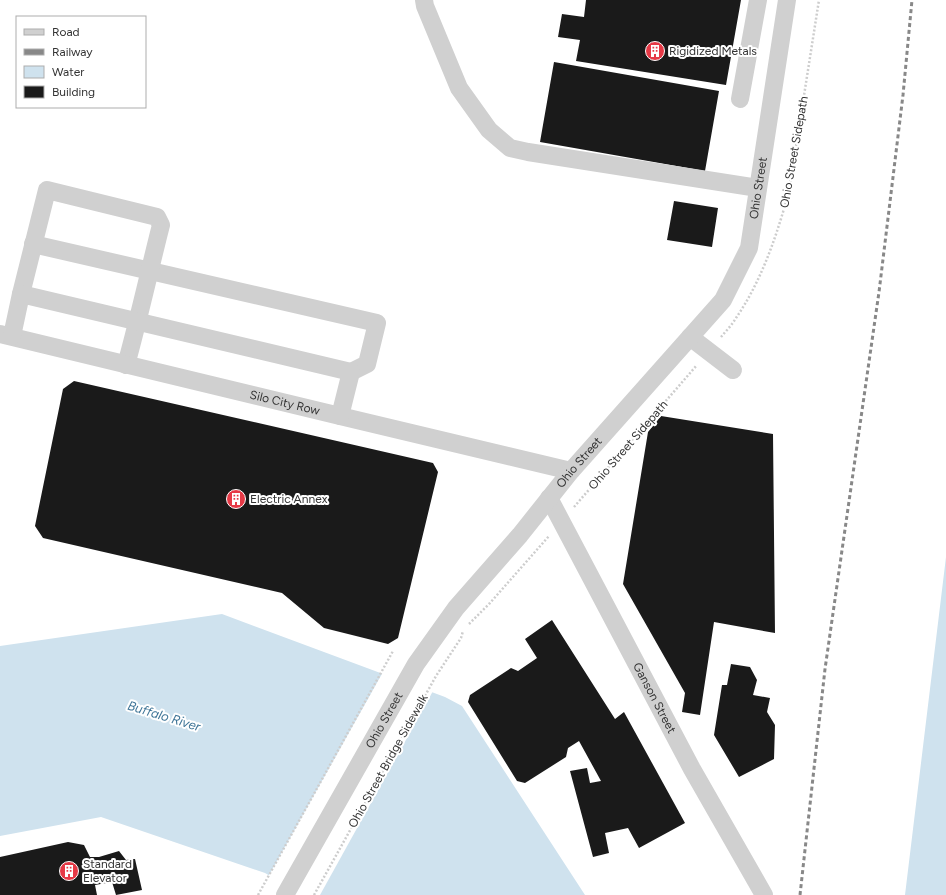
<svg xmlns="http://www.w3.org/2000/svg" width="946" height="895" font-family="Figtree,sans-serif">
	<rect width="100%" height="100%" fill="#fff"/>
	<path fill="#cfe2ee" d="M 946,557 L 946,895 L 905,895 Z
		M 222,614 L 445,697 L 462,706 L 585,895 L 303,895 L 265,873 L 101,817 L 0,836 L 0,646 Z"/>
	<path fill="#fff" d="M 383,672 L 433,691 L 320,895 L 299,895 L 268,877 Z"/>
	<path fill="#1a1a1a" d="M 586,0 L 741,0 L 726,85 L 576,61 L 580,40 L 558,37 L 562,14 L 584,17 Z
		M 554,62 L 719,91 L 705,171 L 540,142 Z
		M 674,201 L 718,208 L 712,247 L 667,240 Z
		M 74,381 L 433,463 L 438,472 L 398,638 L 388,644 L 324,628 L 282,593 L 43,538 L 35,526 L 63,389 Z
		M 661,416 L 773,434 L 775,633 L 714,622 L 700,715 L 682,712 L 685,693 L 623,584 L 648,432 Z
		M 552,620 L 615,719 L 624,712 L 685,823 L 639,848 L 628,828 L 605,833 L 609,853 L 593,857 L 570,771 L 587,768 L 590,783 L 601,781 L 579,741 L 568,748 L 566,757 L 525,783 L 517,781 L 468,702 L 470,695 L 511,668 L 518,671 L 537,658 L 525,639 Z
		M 731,664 L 750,667 L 757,680 L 753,695 L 770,698 L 767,712 L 775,725 L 774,759 L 739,777 L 714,735 L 722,685 L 727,685 Z
		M 68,842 L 84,845 L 90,857 L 99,857 L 119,851 L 126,860 L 135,859 L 142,890 L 116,895 L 112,882 L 95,885 L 97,895 L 0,895 L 0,857 Z"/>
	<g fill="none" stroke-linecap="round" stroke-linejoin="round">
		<path stroke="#cdcdcd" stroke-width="2.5" stroke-dasharray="2 2" stroke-linecap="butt" d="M 721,337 C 726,331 732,325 736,318 C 762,280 777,235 789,191 L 819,0
			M 574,507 L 697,365
			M 469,624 L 490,603 L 549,536
			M 258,895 L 393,651
			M 314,895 L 436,676 L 461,638 L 463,631"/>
		<g stroke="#d0d0d0" stroke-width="18">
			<path d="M 424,0 L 425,6 L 459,88 L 489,130 L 510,148 L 528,152 L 758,188"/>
			<path d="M 740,99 L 758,0"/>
			<path d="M 33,244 L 377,323 L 367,364 L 351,372"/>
			<path d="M 21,294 L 47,190 L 157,217 L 161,225 C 149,272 139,318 126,365"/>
			<path id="s1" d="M 0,334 L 340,416 L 571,471"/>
			<path d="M 12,336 L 21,294 L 351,372 L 340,416"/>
			<path d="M 690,337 L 733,370"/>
			<path id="s2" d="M 549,498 L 692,769 L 764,895"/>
			<path id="s3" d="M 285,895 L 416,664 L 456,608 L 520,535 L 571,471 L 723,300 L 749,248 L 787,0"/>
		</g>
		<path stroke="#888" stroke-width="3" stroke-dasharray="4 3" stroke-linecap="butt" d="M 800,895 L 825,669 L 879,292 L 903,95 L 912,0"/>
	</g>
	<defs>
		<symbol id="building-disc" viewBox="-11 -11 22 22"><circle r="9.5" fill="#e63946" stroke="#fff"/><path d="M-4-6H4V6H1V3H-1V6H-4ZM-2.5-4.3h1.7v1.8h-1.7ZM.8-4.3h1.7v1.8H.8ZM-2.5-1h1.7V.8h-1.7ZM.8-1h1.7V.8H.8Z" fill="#fff"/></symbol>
	</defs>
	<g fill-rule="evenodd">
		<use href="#building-disc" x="644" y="40" width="22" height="22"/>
		<use href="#building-disc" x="225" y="488" width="22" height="22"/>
		<use href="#building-disc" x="58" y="860" width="22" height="22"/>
	</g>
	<g text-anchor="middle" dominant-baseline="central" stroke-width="4" stroke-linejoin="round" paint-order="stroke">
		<g font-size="12" fill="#333" stroke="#fff" text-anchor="start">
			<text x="669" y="51">Rigidized Metals</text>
			<text x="250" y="499">Electric Annex</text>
			<text x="83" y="864">Standard<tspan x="83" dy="14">Elevator</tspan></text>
		</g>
		<g font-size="12" fill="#333" stroke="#fff">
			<text transform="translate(794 152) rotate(-80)">Ohio Street Sidepath</text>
			<text stroke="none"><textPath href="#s3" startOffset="861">Ohio Street</textPath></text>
			<text stroke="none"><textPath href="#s1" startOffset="293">Silo City Row</textPath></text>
			<text transform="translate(628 445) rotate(-49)">Ohio Street Sidepath</text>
			<text stroke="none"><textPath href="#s3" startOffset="525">Ohio Street</textPath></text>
			<text stroke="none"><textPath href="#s2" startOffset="226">Ganson Street</textPath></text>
			<text stroke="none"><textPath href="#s3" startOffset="201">Ohio Street</textPath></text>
			<text transform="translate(388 761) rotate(-61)">Ohio Street Bridge Sidewalk</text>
		</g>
		<g font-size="13" font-style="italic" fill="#3f7597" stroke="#fff">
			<text transform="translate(164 716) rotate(17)">Buffalo River</text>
		</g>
	</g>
	<rect x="16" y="16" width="130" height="92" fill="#ffffff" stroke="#adadad"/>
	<rect x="24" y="29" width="20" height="6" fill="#d0d0d0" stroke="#adadad"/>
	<text x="52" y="36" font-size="12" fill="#333333">Road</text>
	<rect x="24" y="49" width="20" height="6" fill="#888888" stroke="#adadad"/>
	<text x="52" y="56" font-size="12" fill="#333333">Railway</text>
	<rect x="24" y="66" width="20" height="12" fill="#cfe2ee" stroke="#adadad"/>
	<text x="52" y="76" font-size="12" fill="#333333">Water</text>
	<rect x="24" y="86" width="20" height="12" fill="#1a1a1a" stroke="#adadad"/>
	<text x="52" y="96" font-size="12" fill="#333333">Building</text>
</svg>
